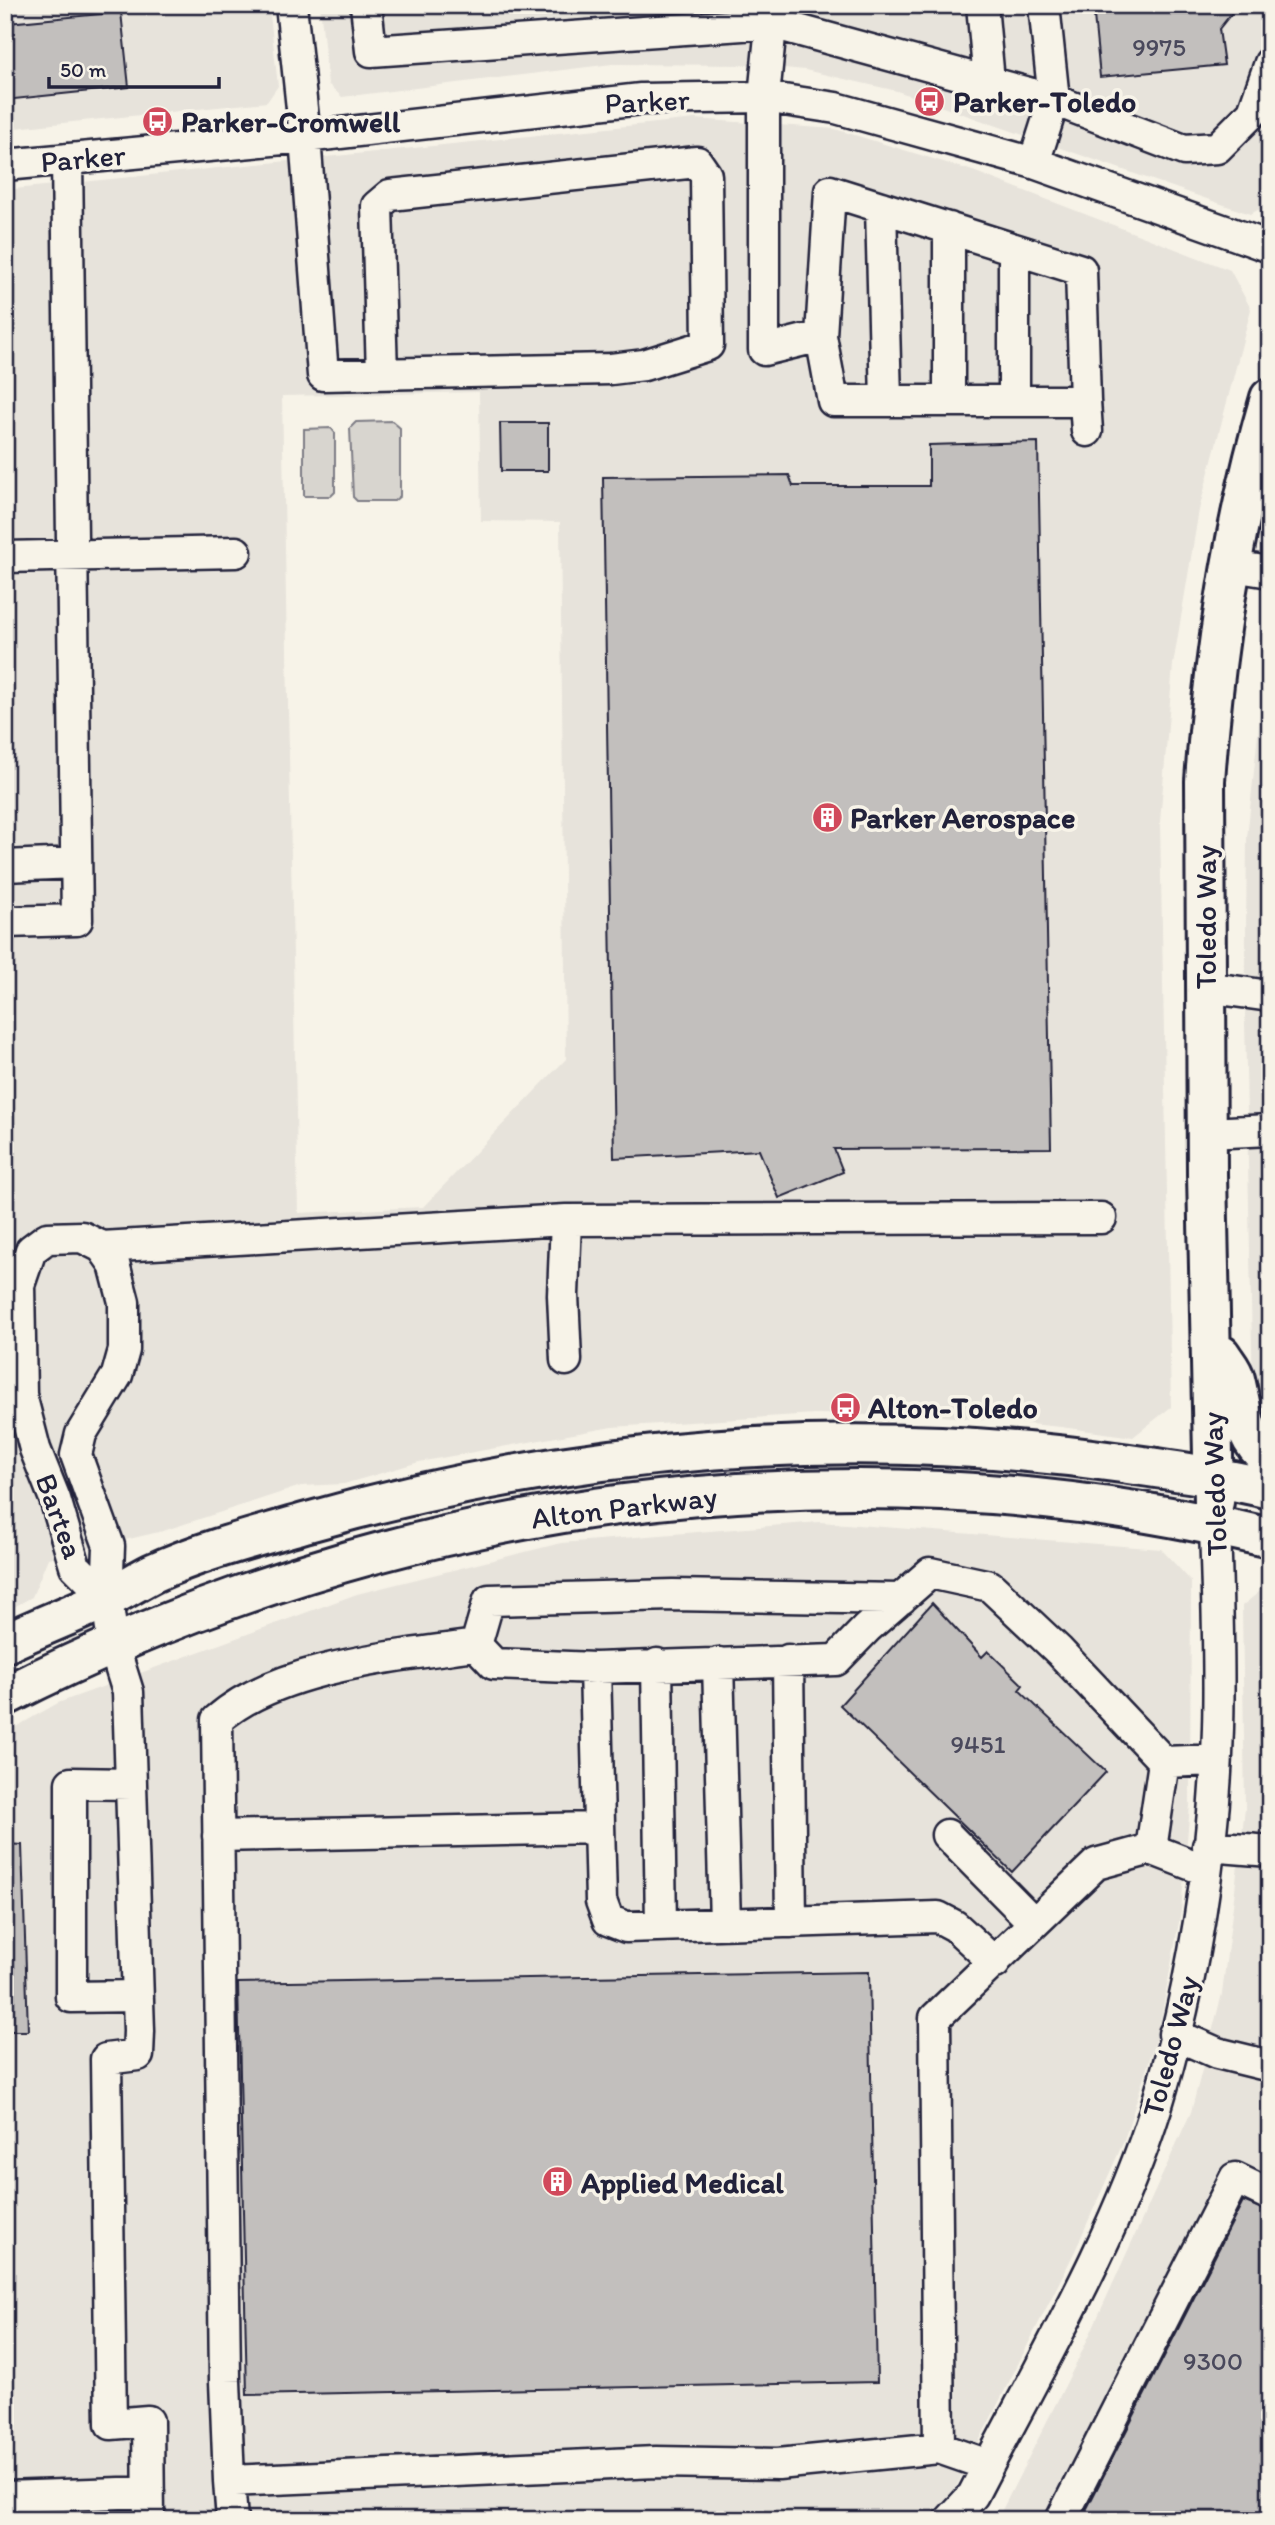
<svg xmlns="http://www.w3.org/2000/svg" width="1275" height="2525" font-family="Itim,sans-serif">
	<rect width="100%" height="100%" fill="#f7f3e8"/>
	<filter id="ink" filterUnits="userSpaceOnUse"><feTurbulence type="fractalNoise" baseFrequency=".0143" numOctaves="2"/><feDisplacementMap in="SourceGraphic" scale="14" xChannelSelector="R" yChannelSelector="G"/><feConvolveMatrix kernelMatrix="1 2 1 2 8 2 1 2 1" color-interpolation-filters="sRGB"/></filter>
	<g filter="url(#ink)">
		<path fill="#e7e3db" fill-rule="evenodd" d="M 5,5 L 269,5 L 278,86 L 267,102 L 5,129 Z
			M 320,5 L 1270,5 L 1270,204 L 1250,214 L 897,91 L 805,70 L 751,65 L 612,64 L 342,97 L 328,84 Z
			M 695,119 L 835,129 L 973,171 L 1230,270 L 1251,309 L 1199,510 L 1173,665 L 1160,822 L 1171,1407 L 1133,1437 L 1061,1427 L 942,1416 L 814,1414 L 612,1427 L 419,1462 L 344,1484 L 301,1486 L 163,1531 L 48,1558 L 32,1597 L 5,1612 L 5,190 ZM 479,392 L 481,521 L 560,522 L 566,1059 L 423,1207 L 298,1213 L 282,396 Z
			M 1270,619 L 1270,1416 L 1253,1392 L 1245,1022 L 1247,838 Z
			M 820,1522 L 1161,1549 L 1191,1581 L 1190,1805 L 1181,1911 L 1159,2030 L 1123,2143 L 1074,2253 L 956,2487 L 927,2520 L 5,2520 L 5,1733 L 58,1703 L 357,1594 L 561,1543 Z
			M 1270,1583 L 1270,2520 L 997,2520 L 1079,2358 L 1191,2112 L 1222,1994 L 1245,1809 L 1242,1606 Z"/>
		<path fill="#d8d5cf" stroke="#7d7c85" stroke-width="2" d="M 392,421 L 400,428 L 400,496 L 394,501 L 357,501 L 353,497 L 350,428 L 356,422 Z
			M 331,428 L 335,433 L 335,492 L 331,496 L 304,496 L 304,429 Z"/>
		<path fill="#c2bfbd" stroke="#22223b" stroke-width="2" d="M 1093,5 L 1238,5 L 1219,29 L 1224,65 L 1100,77 Z
			M 121,12 L 129,87 L 5,100 L 5,46 L 11,45 L 8,23 Z
			M 500,423 L 548,423 L 548,471 L 501,471 Z
			M 1038,442 L 1051,1148 L 834,1149 L 843,1172 L 779,1198 L 759,1150 L 614,1158 L 603,477 L 789,475 L 793,486 L 929,486 L 929,445 Z
			M 932,1603 L 982,1657 L 988,1651 L 1023,1685 L 1019,1690 L 1106,1772 L 1012,1872 L 840,1705 Z
			M 5,1844 L 22,1845 L 28,2031 L 5,2031 Z
			M 869,1972 L 877,2382 L 247,2395 L 238,1983 Z
			M 1243,2201 L 1270,2212 L 1270,2520 L 1081,2520 Z"/>
		<g fill="none" stroke-linecap="round" stroke-linejoin="round">
			<defs>
				<path id="minor" d="M 291,5 L 305,137 L 323,375 L 611,369 L 644,365 L 708,345 L 706,175 L 697,162 L 390,195 L 377,206 L 382,374
					M 366,5 L 371,51 L 772,23 L 1054,100 L 1044,5
					M 773,5 L 764,97 L 764,350 L 821,336
					M 982,5 L 989,81
					M 1034,163 L 1054,100 L 1184,150 L 1217,148 L 1253,112 L 1270,63
					M 5,165 L 305,137 L 641,99 L 764,97 L 836,108 L 1034,163 L 1270,247
					M 830,191 L 1081,270 L 1085,401 L 833,401 L 821,336 Z
					M 881,207 L 886,401
					M 949,228 L 949,401
					M 1014,401 L 1014,249
					M 1085,401 L 1087,431
					M 5,557 L 236,552
					M 1232,566 L 1270,572
					M 5,866 L 75,863
					M 5,922 L 77,920 L 67,159
					M 1205,987 L 1270,996
					M 1207,1133 L 1270,1130
					M 566,1220 L 563,1295 L 566,1360
					M 102,1247 L 566,1220 L 1101,1218
					M 107,1598 L 75,1566 L 55,1499 L 35,1449 L 21,1395 L 19,1285 L 31,1250 L 47,1238 L 82,1237 L 102,1247 L 114,1264 L 124,1302 L 124,1350 L 117,1375 L 81,1434 L 76,1455 L 109,1546 L 107,1598 L 113,1644 L 128,1692 L 139,2031 L 138,2055 L 106,2059 L 111,2424 L 148,2421 L 149,2520
					M 901,1599 L 673,1595 L 489,1600 L 476,1645 L 494,1664 L 595,1668 L 836,1660 L 867,1628 L 930,1573 L 990,1586 L 1059,1651 L 1164,1762 L 1216,1760
					M 788,1660 L 791,1922
					M 718,1663 L 725,1924
					M 657,1664 L 661,1926
					M 595,1668 L 601,1901 L 608,1920 L 626,1927 L 938,1917 L 955,1926 L 995,1963
					M 1164,1762 L 1151,1849 L 1205,1870
					M 131,1784 L 71,1783 L 71,1997 L 138,1996
					M 947,1835 L 1034,1923
					M 218,1836 L 599,1828
					M 1208,1846 L 1270,1851
					M 1174,2034 L 1217,2053 L 1270,2066
					M 988,2465 L 939,2448 L 935,2018 L 1096,1864 L 1151,1849
					M 229,2481 L 225,2381 L 217,1720 C 277,1666 398,1656 476,1645
					M 5,2497 L 149,2492
					M 232,2520 L 229,2481 L 656,2462 L 778,2464 L 939,2448
					M 950,2520 L 973,2495 C 1036,2372 1115,2240 1156,2108 C 1192,1991 1215,1850 1218,1728 C 1220,1661 1217,1594 1215,1527
					M 1061,2520 L 1235,2178 L 1270,2195"/>
				<path id="major" d="M 1221,1355 C 1225,1362 1233,1370 1235,1379 C 1243,1412 1242,1437 1270,1460
					M 1214,1502 L 1207,1174 L 1205,781 C 1214,653 1234,521 1270,398
					M 5,1643 C 39,1627 73,1614 107,1598 C 122,1591 137,1581 153,1573 C 201,1551 256,1537 308,1522 C 572,1447 849,1424 1122,1463 C 1171,1470 1221,1477 1270,1489
					M 5,1696 C 396,1498 842,1435 1270,1538"/>
			</defs>
			<use href="#minor" stroke="#22223b" stroke-width="35"/>
			<use href="#major" stroke="#22223b" stroke-width="44"/>
			<use href="#minor" stroke="#f7f3e8" stroke-width="30"/>
			<use href="#major" stroke="#f7f3e8" stroke-width="38"/>
		</g>
	</g>
	<defs>
		<symbol id="bus-disc" viewBox="-11 -11 22 22"><circle r="9.5" fill="#d1495b" stroke="#f7f3e8"/><path d="M-5-6H5V4H4V6H2V4H-2V6H-4V4H-5ZM-3.5-4V0h7V-4ZM-3.5 1.2v1.5H-2V1.2ZM2 1.2v1.5H3.5V1.2Z" fill="#fff"/></symbol>
		<symbol id="building-disc" viewBox="-11 -11 22 22"><circle r="9.5" fill="#d1495b" stroke="#f7f3e8"/><path d="M-4-6H4V6H1V3H-1V6H-4ZM-2.5-4.3h1.7v1.8h-1.7ZM.8-4.3h1.7v1.8H.8ZM-2.5-1h1.7V.8h-1.7ZM.8-1h1.7V.8H.8Z" fill="#fff"/></symbol>
	</defs>
	<g fill-rule="evenodd">
		<use href="#bus-disc" x="912" y="84" width="35" height="35"/>
		<use href="#bus-disc" x="140" y="104" width="35" height="35"/>
		<use href="#building-disc" x="810" y="800" width="35" height="35"/>
		<use href="#bus-disc" x="828" y="1390" width="35" height="35"/>
		<use href="#building-disc" x="540" y="2164" width="35" height="35"/>
	</g>
	<g text-anchor="middle" dominant-baseline="central" stroke-width="7" stroke-linejoin="round" paint-order="stroke">
		<g font-size="26" fill="#4a495c">
			<text x="1159" y="47">9975</text>
			<text x="978" y="1744">9451</text>
			<text x="1213" y="2361">9300</text>
		</g>
		<g font-size="30" fill="#22223b" stroke="#f7f3e8">
			<text transform="translate(647 101) rotate(-3)">Parker</text>
			<text transform="translate(83 158) rotate(-5)">Parker</text>
			<text transform="translate(1205 917) rotate(-90)">Toledo Way</text>
			<text transform="translate(1214 1484) rotate(-92)">Toledo Way</text>
			<text transform="translate(624 1507) rotate(-7)">Alton Parkway</text>
			<text transform="translate(60 1516) rotate(70)">Bartea</text>
			<text transform="translate(1170 2046) rotate(-75)">Toledo Way</text>
		</g>
		<g font-size="30" font-weight="bold" fill="#22223b" stroke="#f7f3e8" text-anchor="start">
			<text x="953" y="101">Parker-Toledo</text>
			<text x="181" y="121">Parker-Cromwell</text>
			<text x="850" y="817">Parker Aerospace</text>
			<text x="868" y="1407">Alton-Toledo</text>
			<text x="581" y="2182">Applied Medical</text>
		</g>
	</g>
	<rect width="1275" height="2525" fill="none" stroke="#f7f3e8" stroke-width="28"/>
	<rect x="14" y="14" width="1247" height="2497" fill="none" stroke="#22223b" stroke-width="2.5" filter="url(#ink)"/>
	<path d="M49 77v10h170v-10" fill="none" stroke="#22223b" stroke-width="3.5"/>
	<text x="60" y="77" font-size="21" fill="#22223b" stroke="#f7f3e8" stroke-width="5" paint-order="stroke">50 m</text>
</svg>
